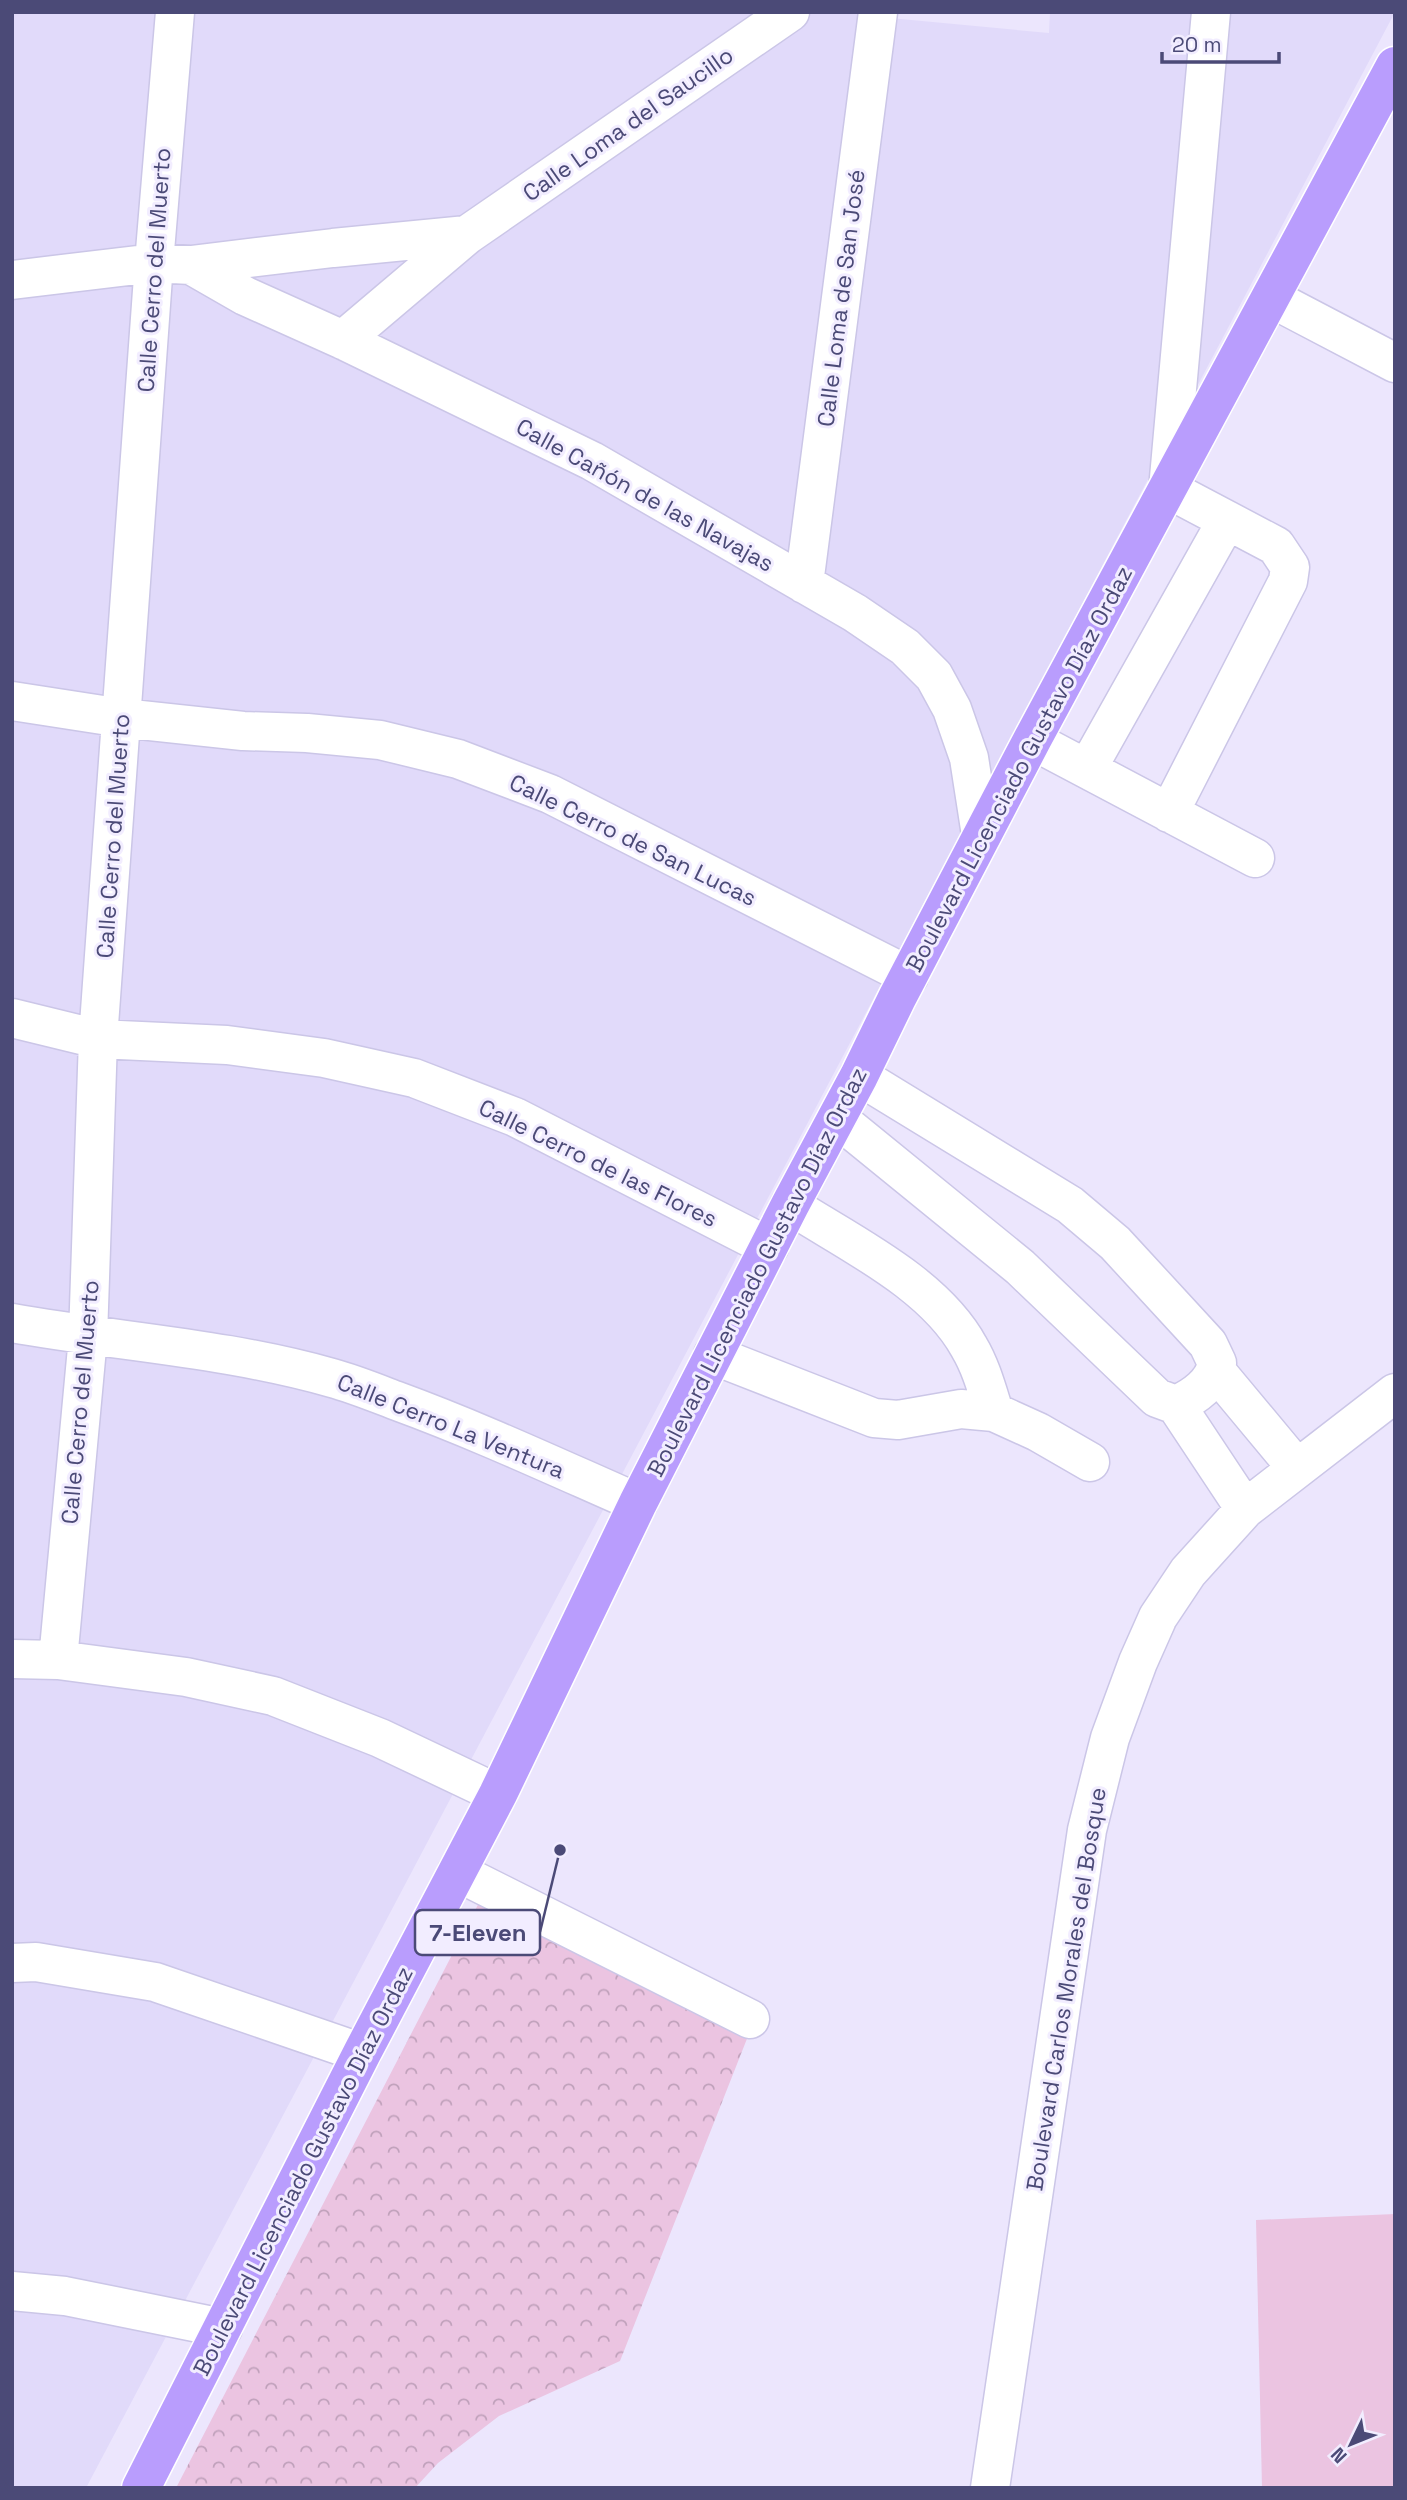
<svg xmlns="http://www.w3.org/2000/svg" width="1407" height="2500" font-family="'Space Grotesk',sans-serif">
	<defs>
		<pattern id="forest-crowns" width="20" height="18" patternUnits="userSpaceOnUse" patternTransform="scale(1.75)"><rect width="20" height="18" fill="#ebc4e1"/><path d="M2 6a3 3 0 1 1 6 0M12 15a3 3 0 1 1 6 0" fill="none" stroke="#c0a1bb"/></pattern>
	</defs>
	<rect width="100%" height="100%" fill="#ece6fd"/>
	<path fill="#e1dafa" d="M 12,12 L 885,12 L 890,18 L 1049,33 L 1050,12 L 1395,12 L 86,2488 L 12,2488 Z"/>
	<path fill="#ebc4e1" d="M 1395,2214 L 1395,2488 L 1262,2488 L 1256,2220 Z"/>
	<path fill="url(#forest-crowns)" d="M 483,1895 L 752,2026 L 620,2361 L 499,2416 L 438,2463 L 415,2488 L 176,2488 Z"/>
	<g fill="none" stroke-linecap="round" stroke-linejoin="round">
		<defs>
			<path id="minor" d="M 191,265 L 245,296 L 343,340 L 592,461 L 855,613 L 905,647 L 934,676 L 952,709 L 969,758 L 981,835
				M 12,280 L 154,263 L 191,265 L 333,248 L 467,235
				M 1271,298 L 1395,363
				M 343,340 L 467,235 L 790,12
				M 804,584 L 878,12
				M 12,701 L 122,718 L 243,731 L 307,733 L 380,740 L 458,759 L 550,794 L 909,976
				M 1032,740 L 1255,858
				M 1087,769 L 1227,520
				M 1169,813 L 1288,581 L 1290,567 L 1276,546 L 1168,489 L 1211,12
				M 12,1018 L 98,1039 L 227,1045 L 324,1058 L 414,1078 L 515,1117 L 769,1247
				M 837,1118 L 1020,1267 L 1157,1398 L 1176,1405 C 1194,1397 1214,1383 1217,1363 L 1208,1344 L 1115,1243 L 1070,1205 L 859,1076
				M 790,1205 C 849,1243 934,1283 969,1347 C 981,1367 987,1390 994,1412
				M 12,1323 C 119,1342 227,1348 332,1378 C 354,1384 376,1393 397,1401 C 479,1431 558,1468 638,1503
				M 713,1355 L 874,1418 L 898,1420 L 961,1409 L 994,1412 L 1038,1432 L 1090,1462
				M 1216,1371 L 1296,1467
				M 1176,1405 L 1245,1509
				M 12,1659 L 58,1660 L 186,1677 L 273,1696 L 380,1738 L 498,1794
				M 58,1660 L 88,1337 L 98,1039 L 154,263 L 175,12
				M 457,1872 L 750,2019
				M 12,1963 L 36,1962 L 155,1982 L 362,2053
				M 12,2291 L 65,2296 L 223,2328
				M 990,2488 L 1087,1830 L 1110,1738 L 1138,1662 L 1158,1617 L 1188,1572 L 1245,1509 L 1395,1393"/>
			<path id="major" d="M 141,2488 L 362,2053 L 498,1794 L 638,1503 L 790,1205 L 859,1076 L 897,998 L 1032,740 L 1395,66"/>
		</defs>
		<use href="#minor" stroke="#cbc6e7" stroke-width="41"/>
		<use href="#major" stroke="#fff" stroke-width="41"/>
		<use href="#minor" stroke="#fff" stroke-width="38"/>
		<use href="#major" stroke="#b99dfd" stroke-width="38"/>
	</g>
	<g text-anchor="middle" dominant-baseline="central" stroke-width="6" stroke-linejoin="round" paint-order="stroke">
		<g font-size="23" fill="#4b4a77" stroke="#f2edff">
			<text transform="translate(628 124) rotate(-35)">Calle Loma del Saucillo</text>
			<text transform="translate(154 270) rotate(-86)">Calle Cerro del Muerto</text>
			<text transform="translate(841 298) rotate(-83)">Calle Loma de San José</text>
			<text transform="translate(645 495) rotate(29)">Calle Cañón de las Navajas</text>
			<text transform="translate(1019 769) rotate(-62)">Boulevard Licenciado Gustavo Díaz Ordaz</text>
			<text transform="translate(113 836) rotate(-86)">Calle Cerro del Muerto</text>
			<text transform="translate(633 840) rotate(26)">Calle Cerro de San Lucas</text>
			<text transform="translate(598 1163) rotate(26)">Calle Cerro de las Flores</text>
			<text transform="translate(757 1272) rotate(-63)">Boulevard Licenciado Gustavo Díaz Ordaz</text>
			<text transform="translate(80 1402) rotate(-85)">Calle Cerro del Muerto</text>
			<text transform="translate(451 1426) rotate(22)">Calle Cerro La Ventura</text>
			<text transform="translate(1066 1989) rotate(-81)">Boulevard Carlos Morales del Bosque</text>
			<text transform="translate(303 2171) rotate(-63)">Boulevard Licenciado Gustavo Díaz Ordaz</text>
		</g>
	</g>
	<path fill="none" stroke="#4b4a77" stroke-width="2.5" d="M560 1850L540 1932"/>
	<circle fill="#4b4a77" stroke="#f2edff" stroke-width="2.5" cx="560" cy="1850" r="7"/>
	<rect fill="#f2edff" stroke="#4b4a77" stroke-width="2.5" x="415" y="1910" width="125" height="45" rx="7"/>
	<g font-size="24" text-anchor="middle" font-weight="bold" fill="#4b4a77">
		<text x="478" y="1941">7-Eleven</text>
	</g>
	<rect width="1407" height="2500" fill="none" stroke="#4b4a77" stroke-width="28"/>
	<g transform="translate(1351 2444) rotate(227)" stroke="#f2edff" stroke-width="5" paint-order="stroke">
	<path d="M0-5L12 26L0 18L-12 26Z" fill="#4b4a77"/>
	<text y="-10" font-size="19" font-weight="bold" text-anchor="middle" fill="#4b4a77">N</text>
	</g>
	<path d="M1162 52v10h117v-10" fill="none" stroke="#4b4a77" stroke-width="3.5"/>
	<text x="1172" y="52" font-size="21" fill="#4b4a77" stroke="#f2edff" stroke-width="5" paint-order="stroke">20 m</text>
</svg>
